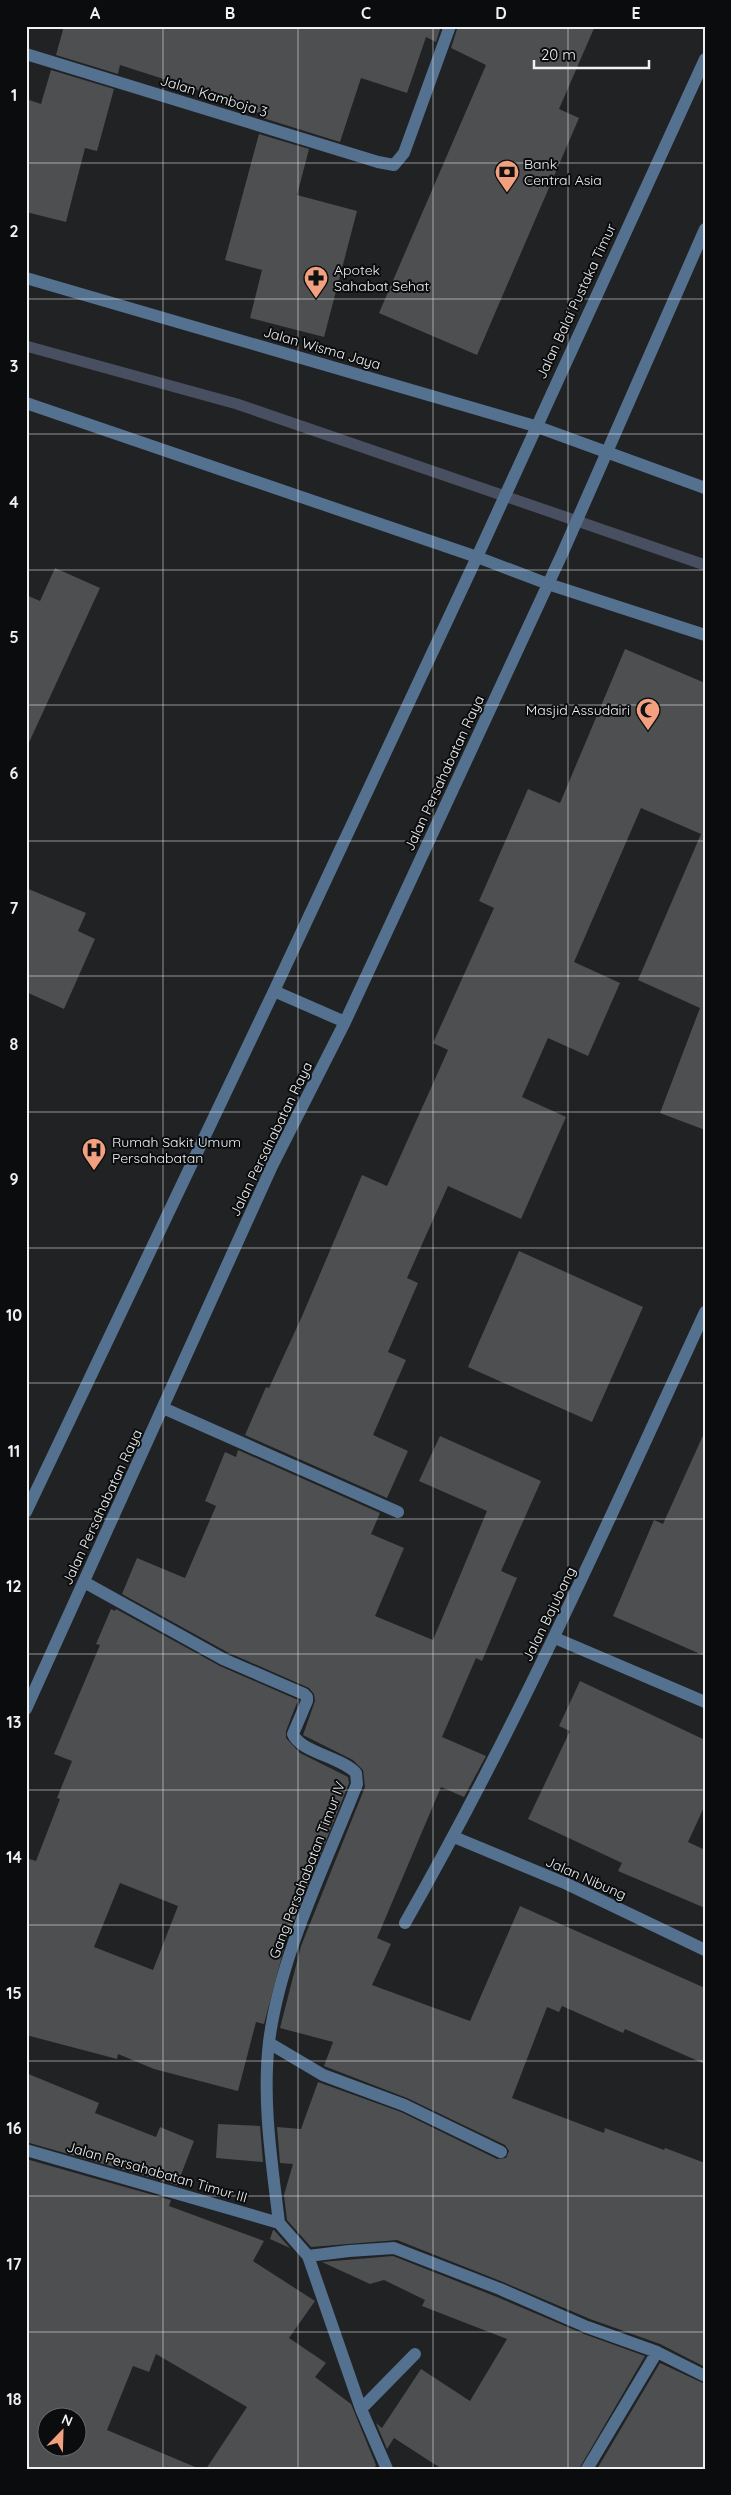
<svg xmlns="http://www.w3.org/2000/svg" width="731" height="2495" font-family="Quicksand,sans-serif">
	<rect width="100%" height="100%" fill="#212224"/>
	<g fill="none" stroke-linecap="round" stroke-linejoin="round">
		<path stroke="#484f60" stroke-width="11" d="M 26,346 L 237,404 L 705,565"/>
	</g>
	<path fill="#4d4f51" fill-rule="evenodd" d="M 64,26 L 441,26 L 436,42 L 426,37 L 407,93 L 361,78 L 340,142 L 263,118 L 264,115 L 253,111 L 254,108 L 120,65 L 118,74 L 56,55 Z
		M 458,26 L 595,26 L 559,109 L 579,118 L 477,355 L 379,313 L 486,65 L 451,48 Z
		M 51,70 L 114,89 L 97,151 L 85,148 L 66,222 L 26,212 L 26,99 L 41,104 Z
		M 259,134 L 309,149 L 297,195 L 357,211 L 324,337 L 250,318 L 262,270 L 225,260 Z
		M 55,568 L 100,588 L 26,749 L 26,595 L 40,601 Z
		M 625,649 L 705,683 L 705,1130 L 660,1113 L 700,1008 L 638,980 L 701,834 L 641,808 L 574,962 L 620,983 L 588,1056 L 548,1038 L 522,1097 L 566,1117 L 521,1219 L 448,1186 L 407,1278 L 418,1283 L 388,1352 L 406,1360 L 373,1435 L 408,1451 L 387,1498 L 245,1435 L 266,1387 L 269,1388 L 303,1314 L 362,1175 L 387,1186 L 448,1050 L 433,1043 L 494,908 L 479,901 L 528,789 L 560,803 Z
		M 26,888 L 86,913 L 78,931 L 95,939 L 64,1009 L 26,992 Z
		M 519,1251 L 643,1307 L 592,1422 L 468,1367 Z
		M 705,1431 L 705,1656 L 613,1616 L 654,1520 L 663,1524 Z
		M 440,1436 L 541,1481 L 501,1571 L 517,1578 L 482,1661 L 476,1658 L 442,1737 L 486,1756 L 464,1797 L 441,1787 L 377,1938 L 391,1944 L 372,1985 L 470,2021 L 520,1906 L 705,1988 L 705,2064 L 625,2029 L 623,2033 L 562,2006 L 559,2012 L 547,2007 L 512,2098 L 604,2133 L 605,2128 L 664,2150 L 665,2148 L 705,2163 L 705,2367 L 660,2344 L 590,2319 L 503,2282 L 397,2240 L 311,2247 L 287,2220 L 284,2195 L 293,2164 L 280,2163 L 277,2127 L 301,2129 L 318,2082 L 401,2112 L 497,2159 L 506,2158 L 509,2151 L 505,2145 L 407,2098 L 324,2066 L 333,2042 L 280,2028 L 301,1946 L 365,1787 L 363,1770 L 353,1760 L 303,1735 L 315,1701 L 314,1694 L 309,1688 L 227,1652 L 122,1594 L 137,1558 L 185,1578 L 216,1506 L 205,1501 L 225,1452 L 236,1457 L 238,1450 L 380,1513 L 371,1534 L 404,1548 L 375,1616 L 433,1640 L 487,1511 L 419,1481 Z
		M 111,1609 L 115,1611 L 116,1609 L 220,1666 L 298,1700 L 286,1731 L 286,1738 L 300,1753 L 348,1777 L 349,1783 L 286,1941 L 264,2024 L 256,2022 L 238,2091 L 154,2069 L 118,2054 L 117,2059 L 26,2035 L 26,1858 L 36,1861 L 60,1799 L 57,1798 L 72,1761 L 54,1754 L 100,1645 L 96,1644 ZM 120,1883 L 178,1906 L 153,1970 L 94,1947 Z
		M 580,1681 L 705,1740 L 705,1805 L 688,1842 L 705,1850 L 705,1908 L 618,1871 L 622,1863 L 528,1819 L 570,1731 L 559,1726 Z
		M 26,2073 L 99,2103 L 95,2113 L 156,2137 L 160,2127 L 194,2141 L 177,2185 L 26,2142 Z
		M 218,2124 L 260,2126 L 263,2162 L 216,2158 Z
		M 26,2159 L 171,2200 L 169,2206 L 264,2241 L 253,2261 L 315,2301 L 289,2338 L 326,2363 L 315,2377 L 351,2404 L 376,2465 L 374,2469 L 206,2469 L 247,2407 L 156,2354 L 149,2372 L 133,2366 L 107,2430 L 200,2469 L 26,2469 ZM 48,2418 L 78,2418 L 78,2448 L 48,2448 Z
		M 273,2230 L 274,2230 L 290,2248 L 270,2239 Z
		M 393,2256 L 497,2297 L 584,2334 L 645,2356 L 579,2469 L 442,2469 L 394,2438 L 387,2449 L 376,2423 L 382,2428 L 421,2369 L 470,2401 L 507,2339 L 422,2306 L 425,2300 L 384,2280 L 370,2284 L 322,2262 Z
		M 660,2363 L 705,2384 L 705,2469 L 597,2469 Z"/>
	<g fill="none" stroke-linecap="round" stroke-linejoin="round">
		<path stroke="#547190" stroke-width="12" d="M 26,54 L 378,162 L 394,165 L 404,153 L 450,26
			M 26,278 L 535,426 L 705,488
			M 26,403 L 477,557 L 548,584 L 705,635
			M 274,991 L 345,1022
			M 163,1408 L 398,1512
			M 26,1512 L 274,991 L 477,557 L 705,59
			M 84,1582 L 223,1659 L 304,1694 L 307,1697 L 307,1701 L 293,1734 C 300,1752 341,1757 356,1773 L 357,1784 C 325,1866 280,1955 269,2042 C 262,2102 272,2163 279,2223
			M 555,1638 L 705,1702
			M 26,1709 L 272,1166 L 345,1022 L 563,552 L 705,229
			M 454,1837 L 567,1884 L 705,1950
			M 405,1923 C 518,1725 610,1518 705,1312
			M 269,2043 L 323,2075 L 404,2105 L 501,2152
			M 26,2150 L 279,2223
			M 279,2223 L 308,2256 L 361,2409 L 387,2469
			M 308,2256 L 349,2251 L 394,2248 L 500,2289 L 587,2327 L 657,2352 L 705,2376
			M 361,2409 L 415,2354
			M 587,2469 L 657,2352"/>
	</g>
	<path fill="none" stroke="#f0f1f2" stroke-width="1" stroke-opacity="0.55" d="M 163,26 L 163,2469M 298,26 L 298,2469M 433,26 L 433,2469M 568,26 L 568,2469M 26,163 L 705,163M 26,299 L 705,299M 26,434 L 705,434M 26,570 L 705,570M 26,705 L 705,705M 26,841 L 705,841M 26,976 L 705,976M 26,1112 L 705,1112M 26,1248 L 705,1248M 26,1383 L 705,1383M 26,1519 L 705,1519M 26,1654 L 705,1654M 26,1790 L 705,1790M 26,1925 L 705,1925M 26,2061 L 705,2061M 26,2196 L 705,2196M 26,2332 L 705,2332"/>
	<defs>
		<symbol id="bank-pin" viewBox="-11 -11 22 30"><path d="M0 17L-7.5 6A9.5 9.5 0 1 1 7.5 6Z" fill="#f3a081" stroke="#0b0c0d"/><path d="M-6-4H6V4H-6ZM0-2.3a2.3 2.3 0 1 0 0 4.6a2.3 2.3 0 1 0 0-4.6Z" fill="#111"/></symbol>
		<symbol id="pharmacy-pin" viewBox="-11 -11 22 30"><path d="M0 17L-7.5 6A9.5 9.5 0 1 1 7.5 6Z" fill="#f3a081" stroke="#0b0c0d"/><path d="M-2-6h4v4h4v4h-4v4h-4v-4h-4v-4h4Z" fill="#111"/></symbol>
		<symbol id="mosque-pin" viewBox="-11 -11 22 30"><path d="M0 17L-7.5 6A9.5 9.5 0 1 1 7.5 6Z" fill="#f3a081" stroke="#0b0c0d"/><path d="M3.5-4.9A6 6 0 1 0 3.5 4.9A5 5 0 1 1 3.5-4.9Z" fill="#111"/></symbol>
		<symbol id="hospital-pin" viewBox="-11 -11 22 30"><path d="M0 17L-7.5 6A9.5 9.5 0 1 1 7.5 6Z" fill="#f3a081" stroke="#0b0c0d"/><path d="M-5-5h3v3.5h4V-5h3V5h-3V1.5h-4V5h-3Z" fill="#111"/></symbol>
	</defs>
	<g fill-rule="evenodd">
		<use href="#bank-pin" x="493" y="158" width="28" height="38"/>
		<use href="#pharmacy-pin" x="302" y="264" width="28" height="38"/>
		<use href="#mosque-pin" x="634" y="696" width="28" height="38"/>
		<use href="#hospital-pin" x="80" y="1136" width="28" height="38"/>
	</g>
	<g text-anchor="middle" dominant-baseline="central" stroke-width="4" stroke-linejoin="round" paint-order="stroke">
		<g font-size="14" fill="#f0f1f2" stroke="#0b0c0d">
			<text transform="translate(214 96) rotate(17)">Jalan Kamboja 3</text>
			<text transform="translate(576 301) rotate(-65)">Jalan Balai Pustaka Timur</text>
			<text transform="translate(322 348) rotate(16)">Jalan Wisma Jaya</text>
			<text transform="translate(444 773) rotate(-65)">Jalan Persahabatan Raya</text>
			<text transform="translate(271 1139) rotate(-64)">Jalan Persahabatan Raya</text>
			<text transform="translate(102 1507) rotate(-65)">Jalan Persahabatan Raya</text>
			<text transform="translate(549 1614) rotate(-64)">Jalan Bajubang</text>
			<text transform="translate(307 1870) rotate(-69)">Gang Persahabatan Timur IV</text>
			<text transform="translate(586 1878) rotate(24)">Jalan Nibung</text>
			<text transform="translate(157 2172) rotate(16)">Jalan Persahabatan Timur III</text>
		</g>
		<g font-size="14" fill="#f0f1f2" stroke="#0b0c0d" text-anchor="start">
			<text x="524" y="164">Bank<tspan x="524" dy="16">Central Asia</tspan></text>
			<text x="334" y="270">Apotek<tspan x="334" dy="16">Sahabat Sehat</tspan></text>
			<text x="630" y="710" text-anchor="end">Masjid Assudairi</text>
			<text x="112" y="1142">Rumah Sakit Umum<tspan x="112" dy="16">Persahabatan</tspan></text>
		</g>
	</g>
	<rect width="731" height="2495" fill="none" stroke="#0b0c0d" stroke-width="55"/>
	<g transform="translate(62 2432) rotate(23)"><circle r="24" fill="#0b0c0d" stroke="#676869"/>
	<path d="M0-4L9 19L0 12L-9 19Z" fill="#f3a081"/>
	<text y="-8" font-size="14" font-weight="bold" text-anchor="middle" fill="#f0f1f2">N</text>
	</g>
	<path d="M534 60v8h115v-8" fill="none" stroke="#f0f1f2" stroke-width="2.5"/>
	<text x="541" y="60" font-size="15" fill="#f0f1f2" stroke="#0b0c0d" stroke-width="4" paint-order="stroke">20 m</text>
	<rect x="28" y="28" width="676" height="2440" fill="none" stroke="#f0f1f2" stroke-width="2"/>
	<g font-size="16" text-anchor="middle" font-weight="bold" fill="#f0f1f2">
		<text x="95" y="19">A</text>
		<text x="230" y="19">B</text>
		<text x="366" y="19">C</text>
		<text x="501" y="19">D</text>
		<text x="636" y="19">E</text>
		<text x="14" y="101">1</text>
		<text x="14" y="237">2</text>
		<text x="14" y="372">3</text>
		<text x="14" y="508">4</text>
		<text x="14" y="643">5</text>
		<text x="14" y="779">6</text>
		<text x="14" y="914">7</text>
		<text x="14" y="1050">8</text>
		<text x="14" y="1185">9</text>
		<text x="14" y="1321">10</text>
		<text x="14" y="1457">11</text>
		<text x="14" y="1592">12</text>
		<text x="14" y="1728">13</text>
		<text x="14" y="1863">14</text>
		<text x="14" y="1999">15</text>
		<text x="14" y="2134">16</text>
		<text x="14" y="2270">17</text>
		<text x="14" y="2405">18</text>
	</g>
</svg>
